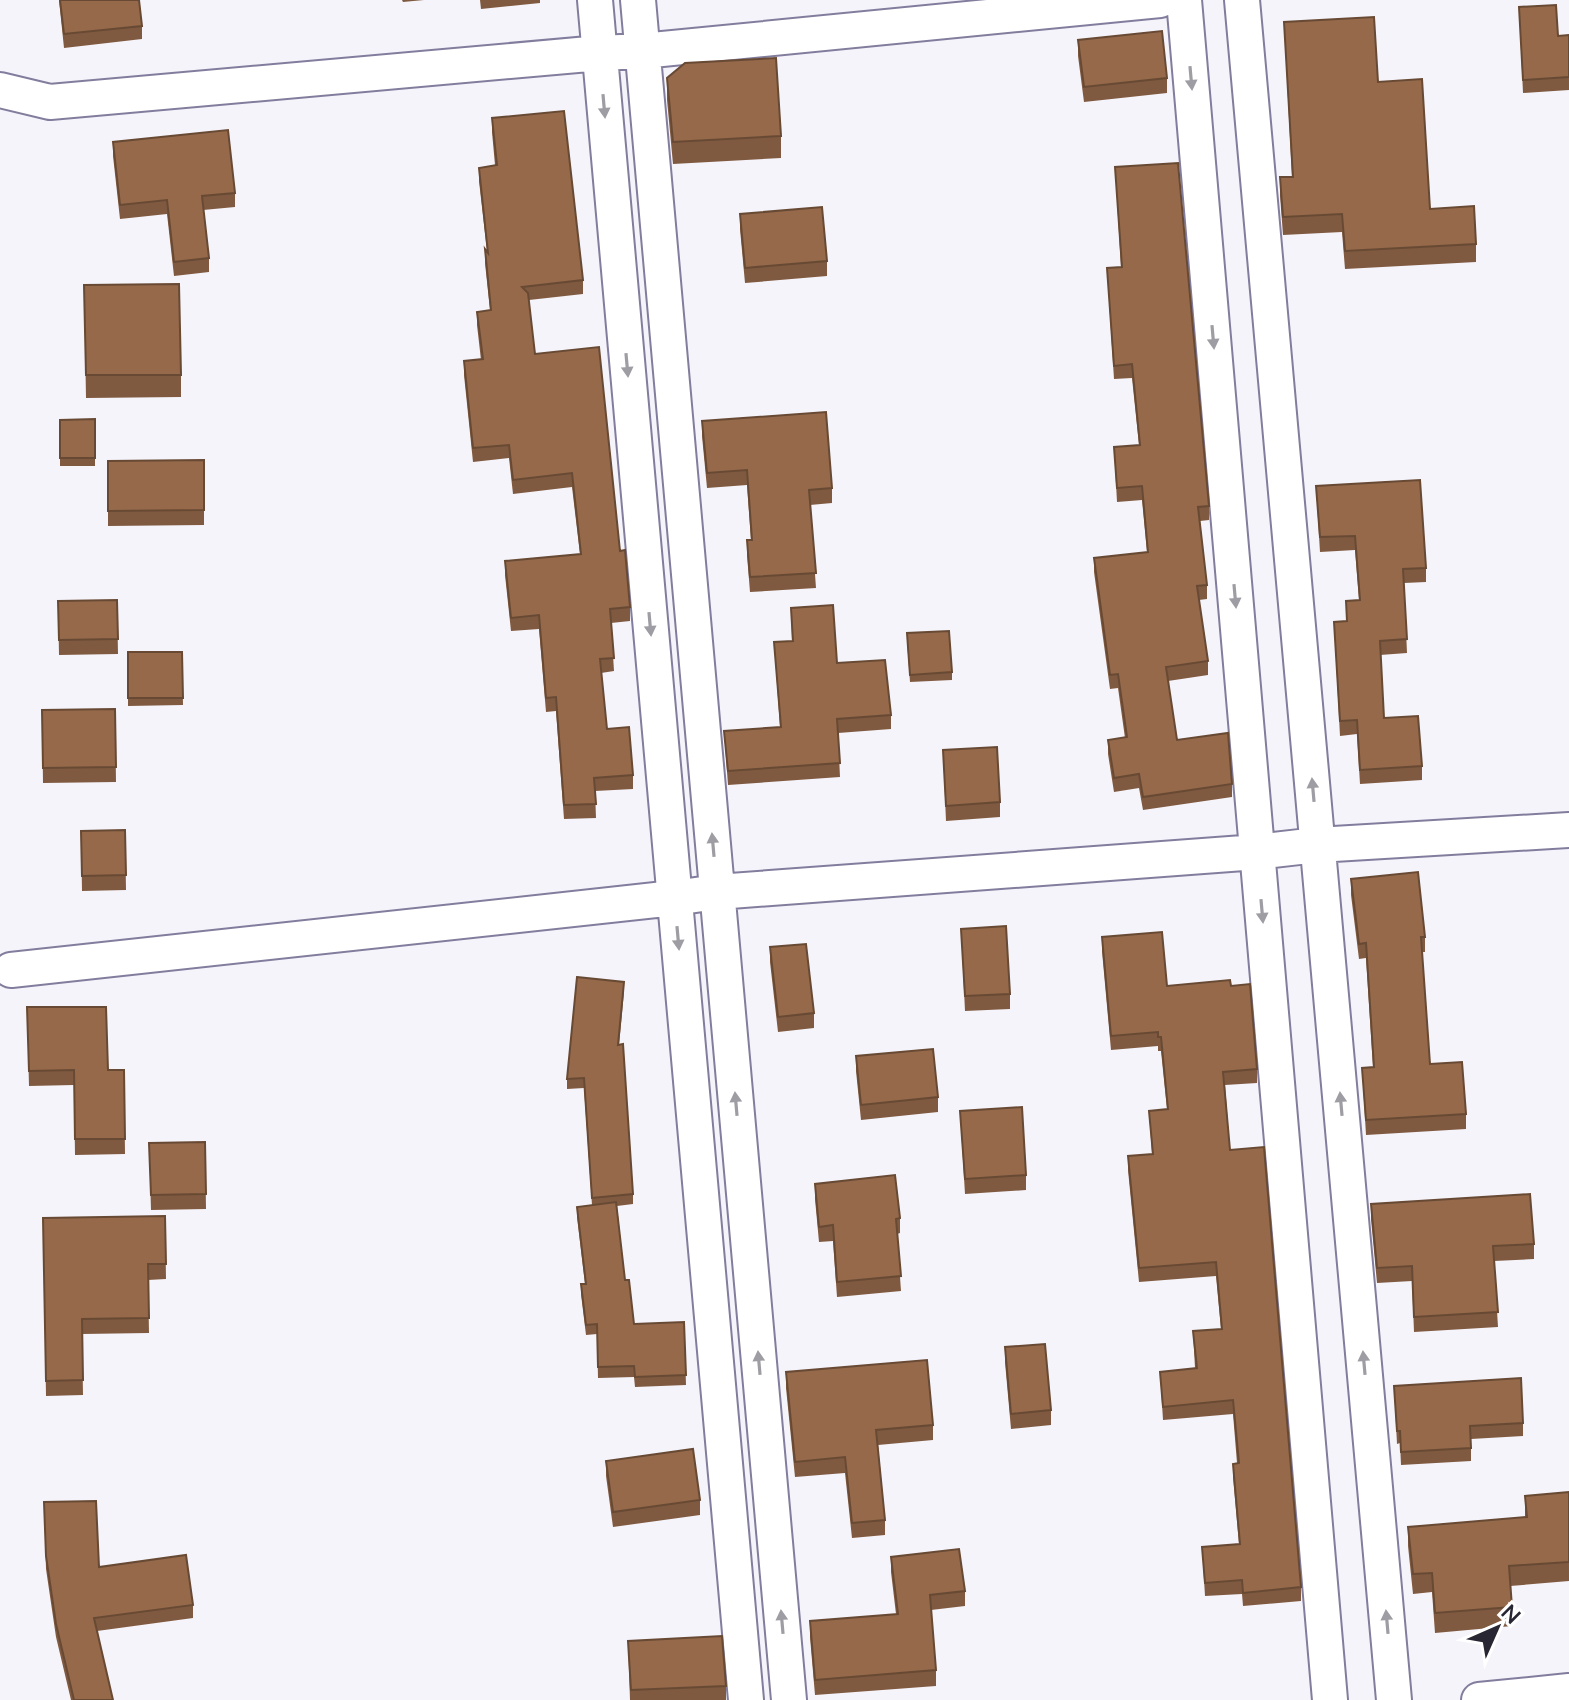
<svg xmlns="http://www.w3.org/2000/svg" width="1569" height="1700" font-family="'Nunito Sans',sans-serif">
	<rect width="100%" height="100%" fill="#f5f4fb"/>
	<g fill="none" stroke-linecap="round" stroke-linejoin="round">
		<defs>
			<path id="street" d="M 595,0 L 746,1700
				M 638,0 L 789,1700
				M 1184,0 L 1330,1700
				M 1242,0 L 1394,1700
				M 0,90 L 50,102 L 600,53 L 642,51 L 1160,0
				M 11,970 L 674,898 L 717,892 L 1257,852 L 1317,845 L 1569,830
				M 1479,1700 L 1569,1691"/>
		</defs>
		<use href="#street" stroke="#827d9d" stroke-width="38"/>
		<use href="#street" stroke="#fff" stroke-width="34"/>
	</g>
	<path fill="#805a40" d="M 59,0 L 139,0 L 142,26 L 142,39 L 64,48 Z
		M 402,0 L 424,0 L 403,2 Z
		M 480,0 L 540,0 L 540,3 L 481,9 Z
		M 1519,7 L 1558,36 L 1569,35 L 1569,90 L 1523,93 Z
		M 1284,22 L 1378,82 L 1430,209 L 1476,244 L 1476,262 L 1345,269 L 1342,232 L 1283,235 L 1280,195 L 1280,177 L 1292,177 Z
		M 1078,40 L 1167,78 L 1167,93 L 1084,102 L 1078,56 Z
		M 667,78 L 781,136 L 781,158 L 673,164 L 667,100 Z
		M 492,118 L 583,280 L 583,294 L 529,300 L 535,354 L 620,551 L 630,607 L 630,621 L 611,623 L 614,671 L 601,673 L 607,729 L 633,775 L 633,789 L 595,791 L 596,818 L 564,819 L 556,711 L 546,712 L 539,629 L 511,631 L 505,575 L 505,561 L 580,554 L 572,487 L 513,494 L 509,458 L 473,462 L 464,375 L 464,361 L 481,360 L 477,325 L 477,312 L 490,310 L 485,263 L 485,249 L 487,251 L 479,181 L 479,168 L 495,165 L 492,132 Z
		M 113,142 L 235,193 L 235,207 L 203,210 L 209,258 L 209,272 L 174,276 L 167,214 L 120,219 L 113,156 Z
		M 1115,167 L 1209,506 L 1209,520 L 1200,521 L 1207,585 L 1207,599 L 1199,600 L 1208,661 L 1208,675 L 1168,681 L 1177,740 L 1232,784 L 1232,797 L 1143,810 L 1139,788 L 1114,792 L 1108,754 L 1108,740 L 1125,738 L 1118,688 L 1110,689 L 1094,572 L 1094,558 L 1147,552 L 1142,500 L 1117,502 L 1114,447 L 1139,445 L 1132,378 L 1114,379 L 1107,268 L 1121,267 Z
		M 740,214 L 827,261 L 827,276 L 745,283 L 740,229 Z
		M 84,285 L 181,375 L 181,397 L 86,398 Z
		M 95,419 L 95,466 L 60,466 L 60,420 Z
		M 702,421 L 832,488 L 832,503 L 810,505 L 816,588 L 750,592 L 747,555 L 747,540 L 751,540 L 747,485 L 707,488 L 702,436 Z
		M 108,461 L 204,510 L 204,525 L 108,526 Z
		M 1316,486 L 1426,568 L 1426,582 L 1404,583 L 1407,653 L 1380,655 L 1384,718 L 1422,766 L 1422,780 L 1360,784 L 1357,734 L 1340,736 L 1334,622 L 1346,621 L 1346,601 L 1359,600 L 1355,550 L 1320,552 Z
		M 117,600 L 118,654 L 59,655 L 58,601 Z
		M 791,608 L 837,663 L 891,715 L 891,729 L 838,733 L 840,777 L 728,785 L 724,731 L 780,727 L 774,642 L 792,641 Z
		M 907,641 L 952,672 L 952,680 L 910,682 Z
		M 128,652 L 182,652 L 183,705 L 128,706 Z
		M 115,709 L 116,782 L 43,783 L 42,710 Z
		M 943,750 L 1000,802 L 1000,817 L 946,821 Z
		M 125,830 L 126,890 L 82,891 L 81,831 Z
		M 1351,879 L 1425,937 L 1425,952 L 1422,952 L 1430,1064 L 1466,1114 L 1466,1129 L 1366,1135 L 1362,1068 L 1373,1067 L 1366,958 L 1359,959 L 1351,895 Z
		M 961,929 L 1010,994 L 1010,1009 L 965,1011 Z
		M 1102,937 L 1167,986 L 1231,986 L 1257,1069 L 1257,1083 L 1225,1085 L 1230,1150 L 1301,1587 L 1301,1601 L 1243,1606 L 1242,1594 L 1205,1596 L 1202,1547 L 1239,1544 L 1233,1477 L 1233,1464 L 1237,1463 L 1233,1414 L 1163,1420 L 1160,1372 L 1195,1368 L 1193,1331 L 1221,1329 L 1216,1276 L 1139,1282 L 1128,1170 L 1128,1156 L 1152,1154 L 1149,1111 L 1167,1109 L 1161,1051 L 1158,1051 L 1158,1046 L 1111,1050 L 1102,951 Z
		M 770,947 L 814,1013 L 814,1028 L 778,1032 L 770,962 Z
		M 624,992 L 619,1045 L 633,1194 L 633,1204 L 617,1206 L 625,1280 L 634,1324 L 684,1322 L 686,1385 L 635,1387 L 634,1377 L 598,1378 L 597,1334 L 586,1335 L 581,1294 L 581,1284 L 585,1284 L 577,1217 L 577,1207 L 592,1205 L 584,1088 L 567,1089 L 567,1079 Z
		M 27,1007 L 108,1070 L 124,1070 L 125,1154 L 75,1155 L 74,1085 L 29,1086 Z
		M 856,1056 L 938,1097 L 938,1112 L 861,1120 L 856,1071 Z
		M 960,1111 L 1026,1175 L 1026,1190 L 965,1194 Z
		M 205,1142 L 206,1209 L 151,1210 L 149,1143 Z
		M 815,1184 L 900,1218 L 900,1233 L 897,1234 L 901,1291 L 837,1297 L 833,1241 L 819,1242 L 815,1199 Z
		M 1371,1204 L 1534,1244 L 1534,1259 L 1494,1261 L 1498,1327 L 1414,1332 L 1412,1281 L 1377,1283 L 1371,1219 Z
		M 165,1216 L 166,1279 L 148,1280 L 149,1333 L 82,1334 L 83,1395 L 46,1396 L 43,1218 Z
		M 1005,1347 L 1051,1410 L 1051,1425 L 1011,1429 L 1005,1362 Z
		M 786,1372 L 933,1425 L 933,1440 L 878,1445 L 885,1520 L 885,1535 L 852,1538 L 845,1473 L 795,1477 L 786,1388 Z
		M 1394,1386 L 1523,1423 L 1523,1436 L 1471,1439 L 1471,1461 L 1401,1465 L 1400,1443 L 1397,1444 Z
		M 606,1461 L 700,1500 L 700,1515 L 613,1527 L 606,1476 Z
		M 1569,1492 L 1569,1581 L 1510,1586 L 1512,1626 L 1435,1633 L 1432,1592 L 1413,1594 L 1408,1546 L 1408,1527 L 1525,1517 L 1525,1496 Z
		M 44,1502 L 99,1567 L 193,1605 L 193,1618 L 97,1631 L 113,1700 L 71,1700 L 56,1637 L 46,1569 Z
		M 891,1557 L 965,1591 L 965,1606 L 931,1610 L 936,1670 L 936,1686 L 815,1695 L 810,1637 L 810,1621 L 896,1614 L 891,1572 Z
		M 628,1641 L 726,1686 L 726,1700 L 630,1700 Z"/>
	<path fill="#95694a" stroke="#684a34" stroke-width="2" d="M 60,0 L 139,0 L 142,26 L 64,34 Z
		M 1556,5 L 1558,36 L 1569,35 L 1569,77 L 1523,80 L 1519,7 Z
		M 1374,17 L 1378,82 L 1422,79 L 1430,209 L 1474,206 L 1476,244 L 1345,251 L 1342,214 L 1283,217 L 1280,177 L 1293,177 L 1284,22 Z
		M 1162,31 L 1167,78 L 1084,87 L 1078,40 Z
		M 776,58 L 781,136 L 673,142 L 667,78 L 685,63 Z
		M 564,111 L 583,280 L 522,287 L 528,293 L 535,354 L 599,347 L 620,551 L 625,550 L 630,607 L 610,609 L 614,658 L 600,659 L 607,729 L 629,727 L 633,775 L 594,778 L 596,804 L 564,805 L 556,697 L 546,698 L 539,615 L 511,618 L 505,561 L 581,554 L 572,473 L 513,480 L 509,445 L 473,448 L 464,361 L 483,359 L 477,312 L 491,310 L 485,249 L 488,253 L 479,168 L 497,165 L 492,118 Z
		M 228,130 L 235,193 L 202,196 L 209,258 L 174,262 L 167,200 L 120,205 L 113,142 Z
		M 1178,163 L 1209,506 L 1198,507 L 1207,585 L 1197,586 L 1208,661 L 1166,667 L 1177,740 L 1228,733 L 1232,784 L 1143,797 L 1139,774 L 1114,778 L 1108,740 L 1127,737 L 1118,674 L 1110,675 L 1094,558 L 1148,552 L 1142,486 L 1117,488 L 1114,447 L 1140,445 L 1132,364 L 1114,366 L 1107,268 L 1122,267 L 1115,167 Z
		M 822,207 L 827,261 L 745,268 L 740,214 Z
		M 179,284 L 181,375 L 86,375 L 84,285 Z
		M 826,412 L 832,488 L 809,490 L 816,573 L 750,577 L 747,540 L 752,540 L 747,470 L 707,473 L 702,421 Z
		M 95,419 L 95,458 L 60,458 L 60,420 Z
		M 204,460 L 204,510 L 108,511 L 108,461 Z
		M 1420,480 L 1426,568 L 1403,569 L 1407,639 L 1380,641 L 1384,718 L 1418,716 L 1422,766 L 1360,770 L 1357,720 L 1340,721 L 1334,622 L 1347,621 L 1346,601 L 1360,600 L 1355,536 L 1320,537 L 1316,486 Z
		M 117,600 L 118,639 L 59,640 L 58,601 Z
		M 833,605 L 837,663 L 885,660 L 891,715 L 837,719 L 840,763 L 728,771 L 724,731 L 781,727 L 774,642 L 793,641 L 791,608 Z
		M 949,631 L 952,672 L 910,675 L 907,633 Z
		M 128,652 L 182,652 L 183,698 L 128,698 Z
		M 115,709 L 116,767 L 43,768 L 42,710 Z
		M 997,747 L 1000,802 L 946,806 L 943,750 Z
		M 125,830 L 126,875 L 82,876 L 81,831 Z
		M 1418,872 L 1425,937 L 1421,937 L 1430,1064 L 1462,1062 L 1466,1114 L 1366,1120 L 1362,1068 L 1374,1067 L 1366,943 L 1359,944 L 1351,879 Z
		M 1006,926 L 1010,994 L 965,996 L 961,929 Z
		M 1162,932 L 1167,986 L 1230,980 L 1231,986 L 1250,984 L 1257,1069 L 1223,1072 L 1230,1150 L 1264,1147 L 1301,1587 L 1243,1593 L 1242,1580 L 1205,1583 L 1202,1547 L 1240,1544 L 1233,1464 L 1239,1463 L 1233,1400 L 1163,1407 L 1160,1372 L 1197,1368 L 1193,1331 L 1222,1329 L 1216,1262 L 1139,1268 L 1128,1156 L 1153,1154 L 1149,1111 L 1168,1109 L 1161,1037 L 1158,1037 L 1158,1032 L 1111,1036 L 1102,937 Z
		M 806,944 L 814,1013 L 778,1017 L 770,947 Z
		M 577,977 L 624,982 L 618,1045 L 623,1044 L 633,1194 L 592,1198 L 584,1078 L 567,1079 Z
		M 27,1007 L 106,1007 L 108,1070 L 124,1070 L 125,1139 L 75,1139 L 74,1070 L 29,1071 Z
		M 933,1049 L 938,1097 L 861,1105 L 856,1056 Z
		M 1022,1107 L 1026,1175 L 965,1179 L 960,1111 Z
		M 205,1142 L 206,1194 L 151,1195 L 149,1143 Z
		M 895,1175 L 900,1218 L 896,1219 L 901,1276 L 837,1282 L 833,1225 L 819,1227 L 815,1184 Z
		M 1530,1194 L 1534,1244 L 1493,1246 L 1498,1312 L 1414,1317 L 1412,1266 L 1377,1268 L 1371,1204 Z
		M 616,1202 L 625,1280 L 629,1280 L 634,1324 L 684,1322 L 686,1375 L 635,1377 L 634,1366 L 598,1367 L 597,1324 L 586,1325 L 581,1284 L 586,1284 L 577,1207 Z
		M 165,1216 L 166,1264 L 148,1264 L 149,1318 L 82,1319 L 83,1380 L 46,1381 L 43,1218 Z
		M 1045,1344 L 1051,1410 L 1011,1414 L 1005,1347 Z
		M 927,1360 L 933,1425 L 876,1430 L 885,1520 L 852,1523 L 845,1457 L 795,1462 L 786,1372 Z
		M 1521,1378 L 1523,1423 L 1470,1426 L 1471,1448 L 1401,1452 L 1400,1431 L 1397,1431 L 1394,1386 Z
		M 693,1449 L 700,1500 L 613,1512 L 606,1461 Z
		M 1569,1492 L 1569,1562 L 1509,1566 L 1512,1607 L 1435,1613 L 1432,1573 L 1413,1574 L 1408,1527 L 1527,1517 L 1525,1496 Z
		M 96,1501 L 99,1567 L 186,1555 L 193,1605 L 94,1618 L 113,1700 L 74,1700 L 56,1624 L 46,1556 L 44,1502 Z
		M 959,1549 L 965,1591 L 930,1595 L 936,1670 L 815,1680 L 810,1621 L 898,1614 L 891,1557 Z
		M 722,1636 L 726,1686 L 631,1690 L 628,1641 Z"/>
	<defs><path id="oneway-solid" d="M-6-.8H1V-3.2L6.5 0L1 3.2V.8H-6Z" transform="scale(2)"/></defs>
	<g fill="#9e9da3">
		<use href="#oneway-solid" transform="translate(1191 78) rotate(85)"/>
		<use href="#oneway-solid" transform="translate(604 106) rotate(85)"/>
		<use href="#oneway-solid" transform="translate(1213 337) rotate(85)"/>
		<use href="#oneway-solid" transform="translate(627 365) rotate(85)"/>
		<use href="#oneway-solid" transform="translate(1235 596) rotate(85)"/>
		<use href="#oneway-solid" transform="translate(650 624) rotate(85)"/>
		<use href="#oneway-solid" transform="translate(1313 790) rotate(-95)"/>
		<use href="#oneway-solid" transform="translate(713 845) rotate(-95)"/>
		<use href="#oneway-solid" transform="translate(1262 911) rotate(85)"/>
		<use href="#oneway-solid" transform="translate(678 938) rotate(85)"/>
		<use href="#oneway-solid" transform="translate(736 1104) rotate(-95)"/>
		<use href="#oneway-solid" transform="translate(1341 1104) rotate(-95)"/>
		<use href="#oneway-solid" transform="translate(759 1363) rotate(-95)"/>
		<use href="#oneway-solid" transform="translate(1364 1363) rotate(-95)"/>
		<use href="#oneway-solid" transform="translate(782 1622) rotate(-95)"/>
		<use href="#oneway-solid" transform="translate(1387 1622) rotate(-95)"/>
	</g>
	<g transform="translate(1497 1628) rotate(45)" stroke="#ffffff" stroke-width="6" paint-order="stroke">
	<path d="M0-6L14 30L0 20L-14 30Z" fill="#282633"/>
	<text y="-12" font-size="22" font-weight="bold" text-anchor="middle" fill="#282633">N</text>
	</g>
</svg>
